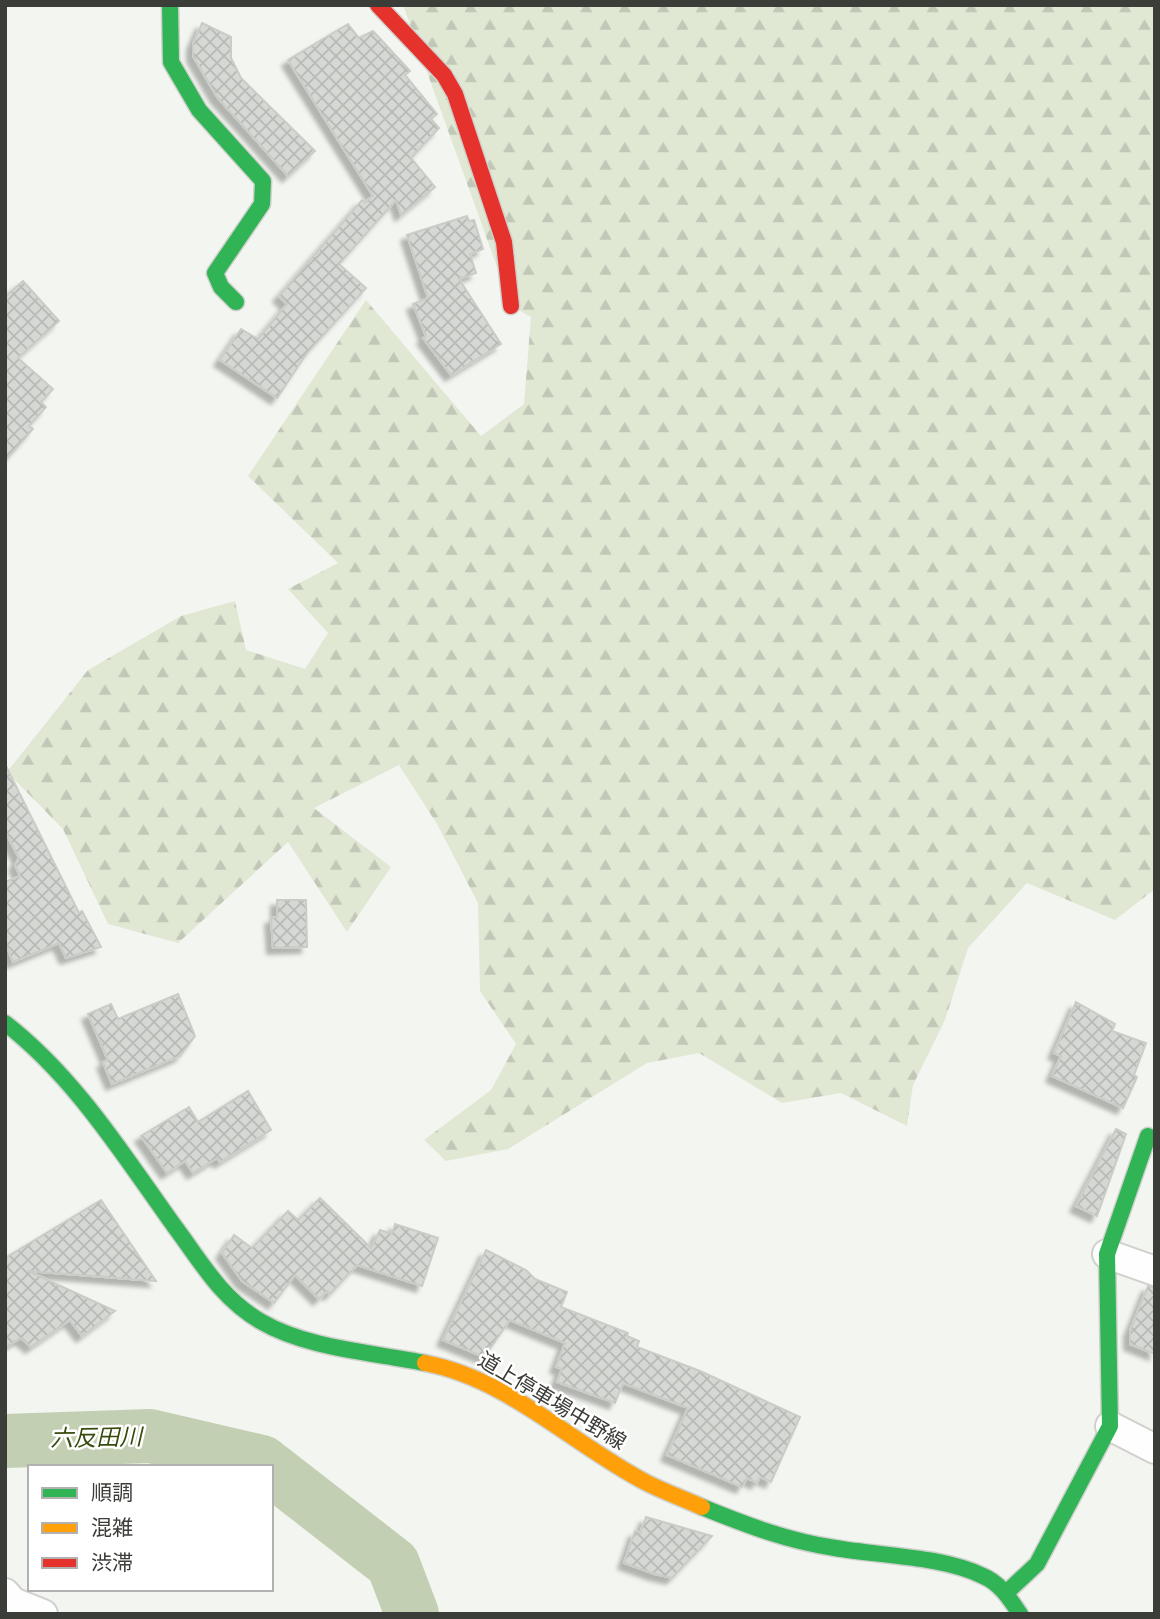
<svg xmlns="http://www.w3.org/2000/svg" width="1160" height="1619" font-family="Roboto,'Noto Sans JP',sans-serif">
	<defs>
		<pattern id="forest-firs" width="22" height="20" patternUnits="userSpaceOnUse" patternTransform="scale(1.75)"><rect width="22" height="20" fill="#e0e8d4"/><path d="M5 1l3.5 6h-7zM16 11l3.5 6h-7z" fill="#c1c8b7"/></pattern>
		<pattern id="building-cross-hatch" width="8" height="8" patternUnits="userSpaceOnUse" patternTransform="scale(1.75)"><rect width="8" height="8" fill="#d6d8d4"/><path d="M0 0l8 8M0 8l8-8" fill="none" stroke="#b9bab7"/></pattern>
		<filter id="shadow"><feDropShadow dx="-6" dy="6" stdDeviation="2" flood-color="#0004"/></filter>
	</defs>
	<rect width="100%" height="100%" fill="#f3f5f0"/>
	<path fill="url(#forest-firs)" d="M 403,5 L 1155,5 L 1155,889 L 1115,920 L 1027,883 L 968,948 L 945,1020 L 913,1085 L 907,1126 L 841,1093 L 782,1103 L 699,1053 L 647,1063 L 508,1149 L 446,1161 L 424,1140 L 491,1090 L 516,1044 L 480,991 L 478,903 L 437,824 L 399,765 L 314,808 L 391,867 L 347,932 L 288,842 L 178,943 L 108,924 L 63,829 L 7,772 L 88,670 L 181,616 L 235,601 L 246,650 L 305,669 L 328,633 L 288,589 L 338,563 L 248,476 L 366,300 L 481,436 L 524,404 L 531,317 L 511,306 Z"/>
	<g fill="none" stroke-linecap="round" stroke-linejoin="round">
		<path stroke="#c3cfb2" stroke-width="54" d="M 5,1441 L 150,1436 L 262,1462 L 268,1467
			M 271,1469 L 393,1564 L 412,1614"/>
	</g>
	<path fill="url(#building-cross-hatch)" stroke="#caccc8" stroke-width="2" filter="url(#shadow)" d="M 202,23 L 231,37 L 231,58 L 241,78 L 315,151 L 288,176 L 217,97 L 193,56 L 193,44 Z
		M 348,24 L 359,38 L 373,31 L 410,71 L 405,75 L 437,114 L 431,119 L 439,128 L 411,158 L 435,187 L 401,215 L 396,200 L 339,264 L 366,288 L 307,353 L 277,398 L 220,360 L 241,329 L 258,339 L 287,304 L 279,296 L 362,200 L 365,202 L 373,196 L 288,60 Z
		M 467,216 L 469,221 L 474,220 L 483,249 L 470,254 L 476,273 L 459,279 L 501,344 L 451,375 L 423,338 L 426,336 L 413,304 L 428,298 L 407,235 Z
		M 23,281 L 59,321 L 18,358 L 53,389 L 41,402 L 46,407 L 29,426 L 33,429 L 5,461 L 5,297 Z
		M 5,764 L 79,913 L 82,911 L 101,947 L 66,958 L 59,943 L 13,962 L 5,942 L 5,882 L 20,876 L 15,865 L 19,858 L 5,831 Z
		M 277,900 L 306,900 L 307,947 L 273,948 L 271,918 L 277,917 Z
		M 178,994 L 195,1036 L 180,1056 L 112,1084 L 103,1062 L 108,1060 L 88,1014 L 111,1004 L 118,1019 Z
		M 1076,1002 L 1115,1024 L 1112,1031 L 1146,1043 L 1134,1075 L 1137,1077 L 1123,1108 L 1052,1076 L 1061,1056 L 1054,1053 Z
		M 248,1091 L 271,1130 L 220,1162 L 217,1158 L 193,1173 L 185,1161 L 167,1173 L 141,1136 L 189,1107 L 198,1122 Z
		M 1116,1129 L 1126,1134 L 1097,1216 L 1076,1206 Z
		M 320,1198 L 371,1248 L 380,1230 L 392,1234 L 395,1224 L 438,1238 L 422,1286 L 357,1265 L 330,1294 L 327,1291 L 319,1299 L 295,1275 L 274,1303 L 242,1281 L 222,1253 L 234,1235 L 252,1248 L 288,1211 L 298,1220 Z
		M 101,1200 L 156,1281 L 28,1271 L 115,1311 L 82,1336 L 70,1320 L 31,1347 L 21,1338 L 5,1347 L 5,1258 Z
		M 486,1250 L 526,1270 L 535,1279 L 567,1292 L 561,1307 L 628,1333 L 627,1336 L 639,1341 L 637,1347 L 700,1371 L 800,1417 L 771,1482 L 760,1477 L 757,1483 L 747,1478 L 742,1487 L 667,1455 L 688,1408 L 623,1383 L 615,1403 L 557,1382 L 562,1369 L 556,1367 L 565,1343 L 510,1320 L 484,1357 L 443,1340 Z
		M 1148,1286 L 1155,1287 L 1155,1354 L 1130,1344 L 1130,1331 Z
		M 646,1517 L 712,1536 L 672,1578 L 655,1574 L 624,1563 L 635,1531 L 640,1533 Z"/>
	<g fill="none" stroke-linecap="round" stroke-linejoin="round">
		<defs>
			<path id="street" d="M 1107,1254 L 1155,1271
				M 1110,1426 L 1155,1449
				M 5,1593 L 13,1602 L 43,1614"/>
			<path id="fast" d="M 170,5 L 171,62 L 199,110 L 263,181 L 262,204 L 215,273 L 221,287 L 236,302
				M 5,1023 C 75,1077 124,1156 175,1227 C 202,1263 220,1297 260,1321 C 308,1349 371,1352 425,1363
				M 702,1507 C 746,1525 788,1541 835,1548 C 881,1556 942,1556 983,1576 C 1000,1583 1010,1599 1020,1614
				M 1006,1593 L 1037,1564 L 1110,1426 L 1107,1254 L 1148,1136"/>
			<path id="slow" d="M 425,1363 C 509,1379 572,1444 647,1483 C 665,1492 684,1499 702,1507"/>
			<path id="jam" d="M 378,5 L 444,75 L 455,94 L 504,242 L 511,306"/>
		</defs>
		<use href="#street" stroke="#d0d1cd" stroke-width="32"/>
		<use href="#fast" stroke="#d0d1cd" stroke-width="19"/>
		<use href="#slow" stroke="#d0d1cd" stroke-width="19"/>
		<use href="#jam" stroke="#d0d1cd" stroke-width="19"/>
		<use href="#street" stroke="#fdfefd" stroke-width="28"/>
		<use href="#fast" stroke="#30b455" stroke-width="16"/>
		<use href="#slow" stroke="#ff9f0a" stroke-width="16"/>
		<use href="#jam" stroke="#e5322d" stroke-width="16"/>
	</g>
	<g text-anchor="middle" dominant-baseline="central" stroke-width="5" stroke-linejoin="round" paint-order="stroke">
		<g font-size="21" fill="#3b3d38" stroke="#fff">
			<text transform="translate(552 1401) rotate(31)">道上停車場中野線</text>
		</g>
		<g font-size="23" font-style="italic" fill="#374b0d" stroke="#fff">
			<text transform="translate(96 1438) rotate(-1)">六反田川</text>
		</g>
	</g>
	<rect width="1160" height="1619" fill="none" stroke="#3b3d38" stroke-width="14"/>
	<rect x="28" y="1465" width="245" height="126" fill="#ffffff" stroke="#b1b1af" stroke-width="2"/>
	<rect x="42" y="1488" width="35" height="10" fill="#30b455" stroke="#b1b1af" stroke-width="2"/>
	<text x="91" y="1500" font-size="21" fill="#3b3d38">順調</text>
	<rect x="42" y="1523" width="35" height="10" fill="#ff9f0a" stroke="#b1b1af" stroke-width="2"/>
	<text x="91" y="1535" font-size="21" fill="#3b3d38">混雑</text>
	<rect x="42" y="1558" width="35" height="10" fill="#e5322d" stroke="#b1b1af" stroke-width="2"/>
	<text x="91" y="1570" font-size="21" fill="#3b3d38">渋滞</text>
</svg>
